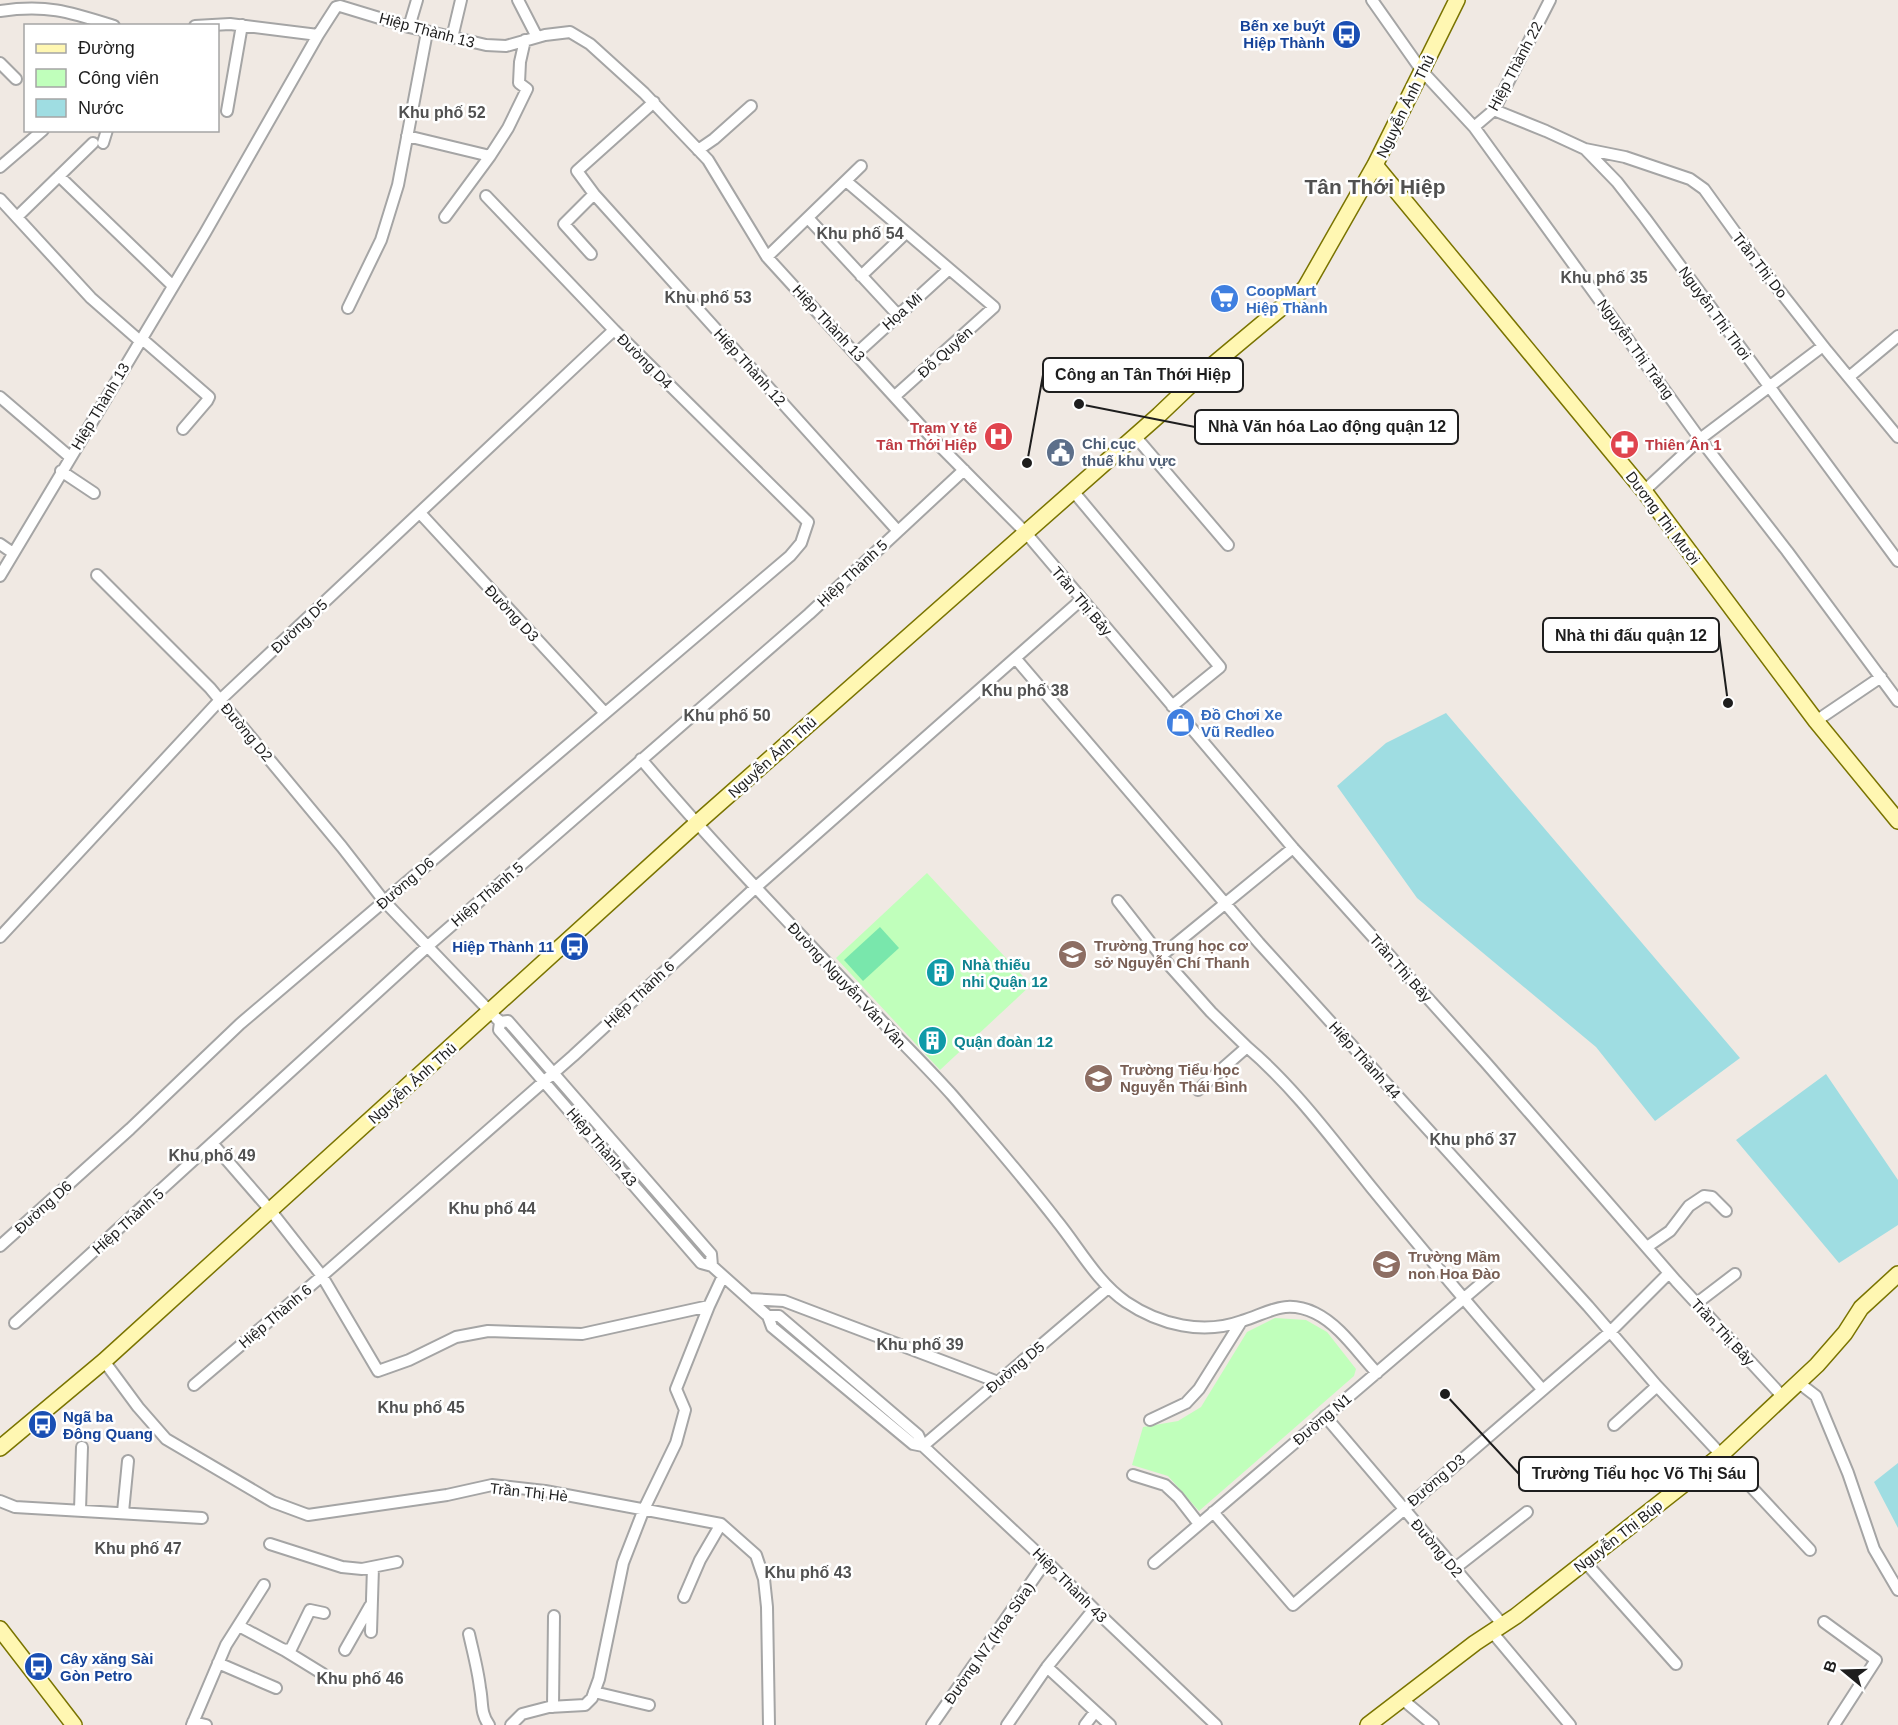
<svg xmlns="http://www.w3.org/2000/svg" width="1898" height="1725" font-family="Helvetica,sans-serif">
	<rect width="100%" height="100%" fill="#f0e9e3"/>
	<path fill="#c0ffbb" d="M 927,873 L 1031,985 L 940,1070 L 836,958 Z
		M 1275,1318 L 1306,1320 L 1327,1332 L 1356,1369 L 1354,1376 L 1199,1511 L 1168,1476 L 1132,1465 L 1143,1427 L 1178,1421 L 1201,1407 L 1247,1332 Z"/>
	<path fill="#79e7ac" d="M 880,927 L 899,948 L 863,981 L 844,960 Z"/>
	<path fill="#9fdde2" d="M 1446,713 L 1740,1058 L 1655,1121 L 1596,1047 L 1417,898 L 1337,786 L 1386,743 Z
		M 1826,1074 L 1898,1180 L 1898,1225 L 1839,1263 L 1736,1140 Z
		M 1898,1463 L 1898,1528 L 1874,1482 Z"/>
	<g fill="none" stroke-linecap="round" stroke-linejoin="round">
		<defs>
			<path id="street" d="M 518,0 L 537,37
				M 1372,0 L 1422,71 L 1474,127 L 1700,439 L 1787,551 L 1898,701
				M 0,11 C 47,4 70,12 114,26
				M 195,26 L 230,24 L 318,35
				M 409,27 L 417,0
				M 452,38 L 461,0
				M 0,63 L 16,79
				M 654,102 L 577,171 L 594,194 L 897,530
				M 1494,110 L 1546,131 L 1585,149 L 1617,182 L 1645,218 L 1898,561
				M 227,111 L 242,25
				M 1474,127 L 1494,110 L 1550,0
				M 407,136 L 490,156
				M 103,143 L 107,130
				M 1585,149 L 1625,157 L 1690,179 L 1704,189 L 1753,257 L 1827,351 L 1898,437
				M 698,150 L 714,139 L 751,106
				M 0,167 L 43,130
				M 59,176 L 173,286
				M 846,181 L 994,307 L 895,396
				M 0,199 L 91,298 L 140,341
				M 17,217 L 93,143
				M 445,217 L 490,156 L 508,128 L 527,89 L 519,83 L 520,62 L 525,40
				M 808,218 L 898,315
				M 591,254 L 564,224 L 594,194
				M 767,257 L 861,166
				M 861,276 L 906,233
				M 348,308 L 381,240 L 398,185 L 427,32
				M 141,338 L 209,397 L 207,401 L 183,429
				M 857,353 L 948,270
				M 1849,377 L 1898,336
				M 0,397 L 70,457
				M 1135,436 L 1228,545
				M 61,471 L 94,493
				M 1073,491 L 1220,667 L 1172,706
				M 1644,491 L 1700,439 L 1823,346
				M 420,513 L 604,712
				M 0,544 L 13,553
				M 97,575 L 210,688 L 342,847 L 384,901 L 500,1022 L 508,1021 L 711,1254 L 712,1266
				M 0,576 L 205,233 L 318,35 L 336,7 L 340,6 L 409,27 L 486,45 L 506,46 L 545,35 L 570,32 L 590,44 L 644,93 L 708,160 L 767,257 L 932,438 L 1026,533 L 1293,848 L 1487,1064 L 1676,1281 L 1783,1397
				M 1016,659 L 1259,943 L 1588,1306 L 1657,1386 L 1810,1550
				M 1816,721 L 1881,677
				M 641,759 C 717,849 799,933 879,1018 C 903,1044 929,1069 953,1096 C 988,1137 1024,1178 1057,1221 C 1079,1248 1097,1282 1126,1302 C 1160,1325 1203,1335 1242,1321 C 1270,1312 1285,1299 1315,1313 C 1340,1325 1358,1353 1377,1373
				M 1118,901 L 1161,956 L 1293,848
				M 0,937 L 220,700 L 614,330
				M 1161,956 L 1211,1012 L 1247,1047
				M 500,1022 L 499,1030 L 701,1263 L 712,1266 L 768,1316 L 772,1327 L 913,1444 L 923,1446
				M 1198,1090 L 1247,1047 C 1295,1088 1332,1139 1371,1187 C 1427,1256 1484,1323 1542,1389
				M 212,1143 L 271,1211 L 322,1276 L 378,1371 L 409,1360 L 456,1337 L 488,1331 L 582,1334 L 709,1306
				M 0,1246 L 130,1129 L 240,1024 L 790,556 L 801,543 L 808,522 L 614,330 L 486,196
				M 1647,1247 L 1670,1231 L 1689,1206 L 1704,1196 L 1712,1197 L 1726,1211
				M 749,1299 L 784,1301 L 998,1382
				M 1697,1303 L 1735,1274
				M 768,1316 L 779,1316 L 918,1435 L 923,1446 L 1046,1561 L 1094,1609 L 1216,1725
				M 15,1323 L 428,946 L 809,614 L 964,470
				M 104,1361 L 138,1407 L 166,1439 L 273,1502 L 308,1515 L 447,1495 L 492,1485 L 545,1491 L 721,1524 L 756,1555 L 764,1579 L 767,1607 L 769,1725
				M 1799,1383 L 1816,1396 L 1848,1473 L 1874,1549 L 1898,1590
				M 194,1385 L 322,1276 L 573,1056 L 755,888 L 1081,600
				M 1325,1416 L 1503,1625
				M 1150,1420 L 1186,1403 L 1199,1389 L 1241,1322
				M 1614,1425 L 1657,1386
				M 923,1446 L 1108,1288
				M 1133,1475 L 1165,1485 L 1178,1497 L 1199,1524
				M 0,1501 L 15,1507 L 202,1518
				M 80,1510 L 82,1447
				M 123,1512 L 128,1461
				M 1213,1512 L 1293,1605 L 1610,1332 L 1669,1273
				M 270,1544 L 342,1567 L 362,1569 L 397,1562
				M 1585,1562 L 1676,1664
				M 1154,1563 L 1490,1276
				M 1454,1569 L 1527,1512
				M 684,1597 L 700,1560 L 721,1524
				M 1824,1622 L 1876,1660 L 1834,1725
				M 239,1626 L 284,1650 L 291,1649 L 310,1610 L 324,1613
				M 371,1632 L 373,1567
				M 1492,1632 L 1570,1725
				M 469,1634 C 473,1652 478,1670 480,1688 C 483,1702 480,1713 489,1725
				M 284,1650 L 323,1674
				M 345,1650 L 370,1606
				M 218,1663 L 276,1688
				M 1047,1667 L 1110,1725
				M 594,1692 L 649,1705
				M 1402,1699 L 1433,1725
				M 553,1707 L 554,1616
				M 193,1722 L 206,1725
				M 192,1725 L 226,1645 L 264,1585
				M 511,1725 L 522,1714 L 549,1707 L 585,1705 L 592,1698 L 599,1679 L 623,1563 L 644,1509 L 676,1443 L 685,1410 L 676,1389 L 709,1306 L 723,1276
				M 932,1725 L 1046,1561
				M 1007,1725 L 1047,1667 L 1094,1609
				M 1085,1725 L 1095,1712"/>
			<path id="secondary" d="M 1375,165 L 1644,491 L 1816,721 L 1898,821
				M 0,1448 L 104,1361 L 696,824 L 1159,415 L 1202,374 L 1305,288 L 1375,165 L 1457,0
				M 0,1629 L 74,1725
				M 1368,1725 L 1475,1643 L 1516,1616 L 1721,1455 L 1817,1365 L 1845,1333 L 1861,1308 L 1898,1274"/>
		</defs>
		<use href="#street" stroke="#a5a5a5" stroke-width="14"/>
		<use href="#secondary" stroke="#7a7400" stroke-width="18"/>
		<use href="#street" stroke="#fff" stroke-width="10"/>
		<use href="#secondary" stroke="#fff7b2" stroke-width="15"/>
	</g>
	<defs>
		<symbol id="bus-disc" viewBox="-11 -11 22 22"><circle r="9.5" fill="#1a4fb4" stroke="#fff"/><path d="M-5-6H5V4H4V6H2V4H-2V6H-4V4H-5ZM-3.5-4V0h7V-4ZM-3.5 1.2v1.5H-2V1.2ZM2 1.2v1.5H3.5V1.2Z" fill="#fff"/></symbol>
		<symbol id="supermarket-disc" viewBox="-11 -11 22 22"><circle r="9.5" fill="#3f7fe0" stroke="#fff"/><path d="M-6-5.5h2.5l.6 2H6L4.5 2H-2.5L-4.4-4H-6ZM-1.5 3.2a1.3 1.3 0 1 0 .1 0ZM3 3.2a1.3 1.3 0 1 0 .1 0Z" fill="#fff"/></symbol>
		<symbol id="hospital-disc" viewBox="-11 -11 22 22"><circle r="9.5" fill="#e0444e" stroke="#fff"/><path d="M-5-5h3v3.5h4V-5h3V5h-3V1.5h-4V5h-3Z" fill="#fff"/></symbol>
		<symbol id="pharmacy-disc" viewBox="-11 -11 22 22"><circle r="9.5" fill="#e0444e" stroke="#fff"/><path d="M-2-6h4v4h4v4h-4v4h-4v-4h-4v-4h4Z" fill="#fff"/></symbol>
		<symbol id="civic-disc" viewBox="-11 -11 22 22"><circle r="9.5" fill="#5c6f8a" stroke="#fff"/><path d="M-.6-6.5H3V-4.5H.6V-3L4-1V1h2V6H-6V1h2V-1L-.6-3ZM-1.2 2.5V6h2.4V2.5Z" fill="#fff"/></symbol>
		<symbol id="shop-disc" viewBox="-11 -11 22 22"><circle r="9.5" fill="#3f7fe0" stroke="#fff"/><path d="M-5-2.5h2.3a2.7 3.5 0 0 1 5.4 0H5L5.5 6h-11ZM-1.5-2.5h3a1.5 2.3 0 0 0-3 0Z" fill="#fff"/></symbol>
		<symbol id="school-disc" viewBox="-11 -11 22 22"><circle r="9.5" fill="#8d6e63" stroke="#fff"/><path d="M0-5L7-2L0 1L-7-2ZM-4 1L0 2.5L4 1V4Q0 6-4 4Z" fill="#fff"/></symbol>
		<symbol id="building-disc" viewBox="-11 -11 22 22"><circle r="9.5" fill="#0f9aa8" stroke="#fff"/><path d="M-4-6H4V6H1V3H-1V6H-4ZM-2.5-4.3h1.7v1.8h-1.7ZM.8-4.3h1.7v1.8H.8ZM-2.5-1h1.7V.8h-1.7ZM.8-1h1.7V.8H.8Z" fill="#fff"/></symbol>
	</defs>
	<g fill-rule="evenodd">
		<use href="#bus-disc" x="1330" y="18" width="33" height="33"/>
		<use href="#supermarket-disc" x="1208" y="282" width="33" height="33"/>
		<use href="#hospital-disc" x="982" y="420" width="33" height="33"/>
		<use href="#pharmacy-disc" x="1608" y="428" width="33" height="33"/>
		<use href="#civic-disc" x="1044" y="436" width="33" height="33"/>
		<use href="#shop-disc" x="1164" y="706" width="33" height="33"/>
		<use href="#bus-disc" x="558" y="930" width="33" height="33"/>
		<use href="#school-disc" x="1056" y="938" width="33" height="33"/>
		<use href="#building-disc" x="924" y="956" width="33" height="33"/>
		<use href="#building-disc" x="916" y="1024" width="33" height="33"/>
		<use href="#school-disc" x="1082" y="1062" width="33" height="33"/>
		<use href="#school-disc" x="1370" y="1248" width="33" height="33"/>
		<use href="#bus-disc" x="26" y="1408" width="33" height="33"/>
		<use href="#bus-disc" x="22" y="1650" width="33" height="33"/>
	</g>
	<g text-anchor="middle" dominant-baseline="central" stroke-width="5" stroke-linejoin="round" paint-order="stroke">
		<g font-size="15" font-weight="bold" fill="#164399" stroke="#fff" text-anchor="end">
			<text x="1325" y="25">Bến xe buýt<tspan x="1325" dy="17">Hiệp Thành</tspan></text>
			<text x="554" y="946">Hiệp Thành 11</text>
			<text x="63" y="1416" text-anchor="start">Ngã ba<tspan x="63" dy="17">Đông Quang</tspan></text>
			<text x="60" y="1658" text-anchor="start">Cây xăng Sài<tspan x="60" dy="17">Gòn Petro</tspan></text>
		</g>
		<g font-size="15" fill="#1e1e1e" stroke="#fff">
			<text transform="translate(427 30) rotate(15)">Hiệp Thành 13</text>
			<text transform="translate(1515 66) rotate(-62)">Hiệp Thành 22</text>
			<text transform="translate(1405 106) rotate(-64)">Nguyễn Ảnh Thủ</text>
			<text transform="translate(1760 265) rotate(52)">Trần Thị Do</text>
			<text transform="translate(902 311) rotate(-42)">Họa Mi</text>
			<text transform="translate(1715 313) rotate(54)">Nguyễn Thị Thơi</text>
			<text transform="translate(829 323) rotate(47)">Hiệp Thành 13</text>
			<text transform="translate(1636 349) rotate(54)">Nguyễn Thị Tràng</text>
			<text transform="translate(945 352) rotate(-42)">Đỗ Quyên</text>
			<text transform="translate(645 361) rotate(45)">Đường D4</text>
			<text transform="translate(750 367) rotate(48)">Hiệp Thành 12</text>
			<text transform="translate(100 406) rotate(-59)">Hiệp Thành 13</text>
			<text transform="translate(1663 518) rotate(53)">Dương Thị Mười</text>
			<text transform="translate(852 573) rotate(-43)">Hiệp Thành 5</text>
			<text transform="translate(1082 601) rotate(50)">Trần Thị Bảy</text>
			<text transform="translate(512 613) rotate(47)">Đường D3</text>
			<text transform="translate(299 626) rotate(-43)">Đường D5</text>
			<text transform="translate(247 732) rotate(50)">Đường D2</text>
			<text transform="translate(772 757) rotate(-42)">Nguyễn Ảnh Thủ</text>
			<text transform="translate(405 883) rotate(-41)">Đường D6</text>
			<text transform="translate(487 894) rotate(-41)">Hiệp Thành 5</text>
			<text transform="translate(1401 968) rotate(48)">Trần Thị Bảy</text>
			<text transform="translate(847 985) rotate(47)">Đường Nguyễn Văn Vân</text>
			<text transform="translate(639 994) rotate(-43)">Hiệp Thành 6</text>
			<text transform="translate(1365 1060) rotate(48)">Hiệp Thành 44</text>
			<text transform="translate(412 1083) rotate(-42)">Nguyễn Ảnh Thủ</text>
			<text transform="translate(602 1147) rotate(49)">Hiệp Thành 43</text>
			<text transform="translate(43 1207) rotate(-42)">Đường D6</text>
			<text transform="translate(128 1221) rotate(-42)">Hiệp Thành 5</text>
			<text transform="translate(275 1316) rotate(-40)">Hiệp Thành 6</text>
			<text transform="translate(1723 1332) rotate(47)">Trần Thị Bảy</text>
			<text transform="translate(1015 1367) rotate(-40)">Đường D5</text>
			<text transform="translate(1322 1419) rotate(-40)">Đường N1</text>
			<text transform="translate(1436 1480) rotate(-41)">Đường D3</text>
			<text transform="translate(529 1492) rotate(6)">Trần Thị Hè</text>
			<text transform="translate(1618 1536) rotate(-38)">Nguyễn Thị Búp</text>
			<text transform="translate(1437 1548) rotate(50)">Đường D2</text>
			<text transform="translate(1070 1585) rotate(45)">Hiệp Thành 43</text>
			<text transform="translate(989 1643) rotate(-55)">Đường N7 (Hoa Sữa)</text>
		</g>
		<g font-size="15" font-weight="bold" fill="#366cbe" stroke="#fff" text-anchor="start">
			<text x="1246" y="290">CoopMart<tspan x="1246" dy="17">Hiệp Thành</tspan></text>
			<text x="1201" y="714">Đồ Chơi Xe<tspan x="1201" dy="17">Vũ Redleo</tspan></text>
		</g>
		<g font-size="15" font-weight="bold" fill="#be3a42" stroke="#fff" text-anchor="end">
			<text x="977" y="427">Trạm Y tế<tspan x="977" dy="17">Tân Thới Hiệp</tspan></text>
			<text x="1645" y="444" text-anchor="start">Thiên Ân 1</text>
		</g>
		<g font-size="15" font-weight="bold" fill="#4e5e75" stroke="#fff" text-anchor="start">
			<text x="1082" y="443">Chi cục<tspan x="1082" dy="17">thuế khu vực</tspan></text>
		</g>
		<g font-size="15" font-weight="bold" fill="#785e54" stroke="#fff" text-anchor="start">
			<text x="1094" y="945">Trường Trung học cơ<tspan x="1094" dy="17">sở Nguyễn Chí Thanh</tspan></text>
			<text x="1120" y="1069">Trường Tiểu học<tspan x="1120" dy="17">Nguyễn Thái Bình</tspan></text>
			<text x="1408" y="1256">Trường Mầm<tspan x="1408" dy="17">non Hoa Đào</tspan></text>
		</g>
		<g font-size="15" font-weight="bold" fill="#0d838f" stroke="#fff" text-anchor="start">
			<text x="962" y="964">Nhà thiếu<tspan x="962" dy="17">nhi Quận 12</tspan></text>
			<text x="954" y="1041">Quận đoàn 12</text>
		</g>
		<g font-size="16" font-weight="bold" fill="#515151" stroke="#fff">
			<text x="442" y="112">Khu phố 52</text>
			<text x="860" y="233">Khu phố 54</text>
			<text x="1604" y="277">Khu phố 35</text>
			<text x="708" y="297">Khu phố 53</text>
			<text x="1025" y="690">Khu phố 38</text>
			<text x="727" y="715">Khu phố 50</text>
			<text x="1473" y="1139">Khu phố 37</text>
			<text x="212" y="1155">Khu phố 49</text>
			<text x="492" y="1208">Khu phố 44</text>
			<text x="920" y="1344">Khu phố 39</text>
			<text x="421" y="1407">Khu phố 45</text>
			<text x="138" y="1548">Khu phố 47</text>
			<text x="808" y="1572">Khu phố 43</text>
			<text x="360" y="1678">Khu phố 46</text>
		</g>
		<g font-size="21" font-weight="bold" fill="#515151" stroke="#fff">
			<text x="1375" y="186">Tân Thới Hiệp</text>
		</g>
	</g>
	<path fill="none" stroke="#1e1e1e" stroke-width="2" d="M1027 463L1043 375M1079 404L1195 427M1728 703L1719 635M1445 1394L1519 1474"/>
	<g fill="#1e1e1e" stroke="#fff" stroke-width="2">
		<circle cx="1027" cy="463" r="6"/>
		<circle cx="1079" cy="404" r="6"/>
		<circle cx="1728" cy="703" r="6"/>
		<circle cx="1445" cy="1394" r="6"/>
	</g>
	<g fill="#fff" stroke="#1e1e1e" stroke-width="2">
		<rect x="1043" y="358" width="200" height="34" rx="6"/>
		<rect x="1195" y="410" width="263" height="34" rx="6"/>
		<rect x="1543" y="618" width="176" height="34" rx="6"/>
		<rect x="1519" y="1457" width="239" height="34" rx="6"/>
	</g>
	<g font-size="16" text-anchor="middle" font-weight="bold" fill="#1e1e1e">
		<text x="1143" y="380">Công an Tân Thới Hiệp</text>
		<text x="1327" y="432">Nhà Văn hóa Lao động quận 12</text>
		<text x="1631" y="641">Nhà thi đấu quận 12</text>
		<text x="1639" y="1479">Trường Tiểu học Võ Thị Sáu</text>
	</g>
	<rect x="24" y="24" width="195" height="108" fill="#ffffff" stroke="#a5a5a5" stroke-width="1.5"/>
	<rect x="36" y="44" width="30" height="9" fill="#fff7b2" stroke="#a5a5a5" stroke-width="1.5"/>
	<text x="78" y="54" font-size="18" fill="#1e1e1e">Đường</text>
	<rect x="36" y="69" width="30" height="18" fill="#c0ffbb" stroke="#a5a5a5" stroke-width="1.5"/>
	<text x="78" y="84" font-size="18" fill="#1e1e1e">Công viên</text>
	<rect x="36" y="99" width="30" height="18" fill="#9fdde2" stroke="#a5a5a5" stroke-width="1.5"/>
	<text x="78" y="114" font-size="18" fill="#1e1e1e">Nước</text>
	<g transform="translate(1844 1671) rotate(289)" stroke="#ffffff" stroke-width="4.5" paint-order="stroke">
	<path d="M0-4.5L10 22L0 15L-10 22Z" fill="#1e1e1e"/>
	<text y="-9" font-size="16" font-weight="bold" text-anchor="middle" fill="#1e1e1e">B</text>
	</g>
</svg>
